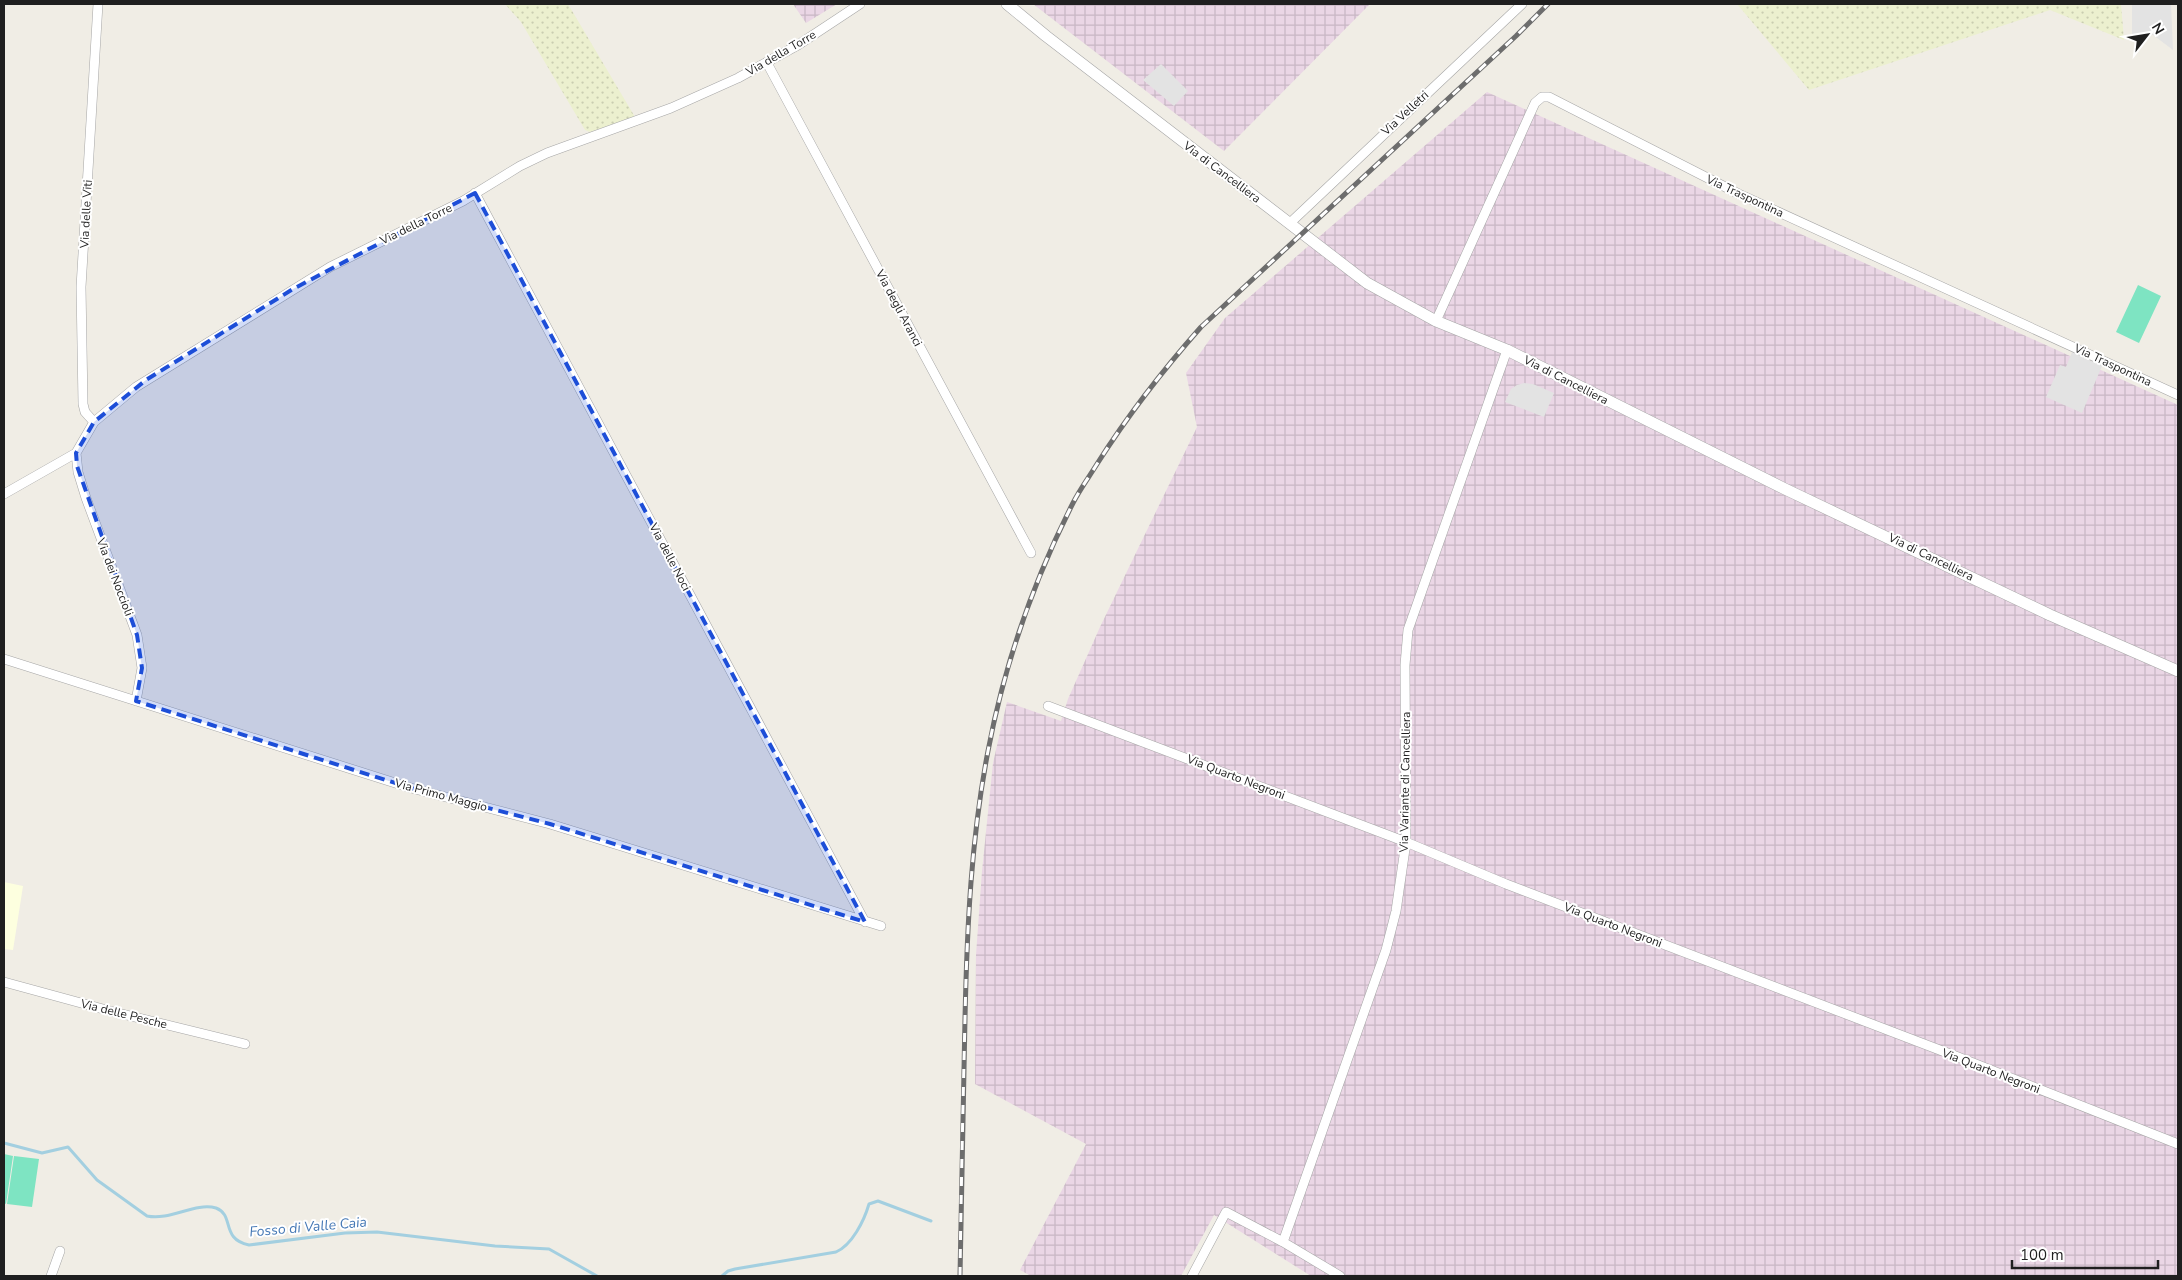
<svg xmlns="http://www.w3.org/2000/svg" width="2182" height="1280" font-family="'Nunito Sans',sans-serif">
	<defs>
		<pattern id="industrial-grid" width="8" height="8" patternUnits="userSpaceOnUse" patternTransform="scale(1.25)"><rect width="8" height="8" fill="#ead6e5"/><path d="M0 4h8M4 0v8" fill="none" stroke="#c8b7c4"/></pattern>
		<pattern id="farmland-dots" width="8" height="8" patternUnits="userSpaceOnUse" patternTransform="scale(1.25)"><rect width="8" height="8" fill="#ecf0cf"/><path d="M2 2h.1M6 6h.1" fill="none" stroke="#cacdb1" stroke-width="1.8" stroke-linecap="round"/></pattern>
	</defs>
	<rect width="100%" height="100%" fill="#f0ede5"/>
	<path fill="url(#industrial-grid)" d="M 793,4 L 837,4 L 806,23 Z
		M 1033,4 L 1370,4 L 1224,151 Z
		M 1487,92 L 2178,405 L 2178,1276 L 1311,1276 L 1214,1215 L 1181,1276 L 1031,1276 L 1020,1270 L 1086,1144 L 975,1084 L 976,955 L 982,871 L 993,763 L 1007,702 L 1061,721 L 1068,699 L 1100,627 L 1197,427 L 1186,373 L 1225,318 Z"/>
	<path fill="#fdffdf" d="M 4,882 L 23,886 L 13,950 L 4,949 Z"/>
	<path fill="url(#farmland-dots)" d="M 505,4 L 568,4 L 635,117 L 590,132 L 585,130 L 521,22 Z
		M 1737,4 L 2121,4 L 2124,40 L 2050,10 L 1809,90 Z"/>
	<path fill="#7ee4c2" d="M 2138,285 L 2161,296 L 2139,343 L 2116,332 Z
		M 4,1154 L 13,1156 L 6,1204 L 4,1203 Z
		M 14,1156 L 39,1159 L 32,1207 L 7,1204 Z"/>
	<path fill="#e3e3e3" d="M 2132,4 L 2171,4 L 2173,50 L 2153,35 L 2132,35 Z
		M 1161,64 L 1188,91 L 1174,106 L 1143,80 Z
		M 2072,352 L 2102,366 L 2082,413 L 2046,397 L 2060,365 L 2066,367 Z
		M 1524,383 L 1533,384 L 1554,393 L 1544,417 L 1505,402 L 1511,389 L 1517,385 Z"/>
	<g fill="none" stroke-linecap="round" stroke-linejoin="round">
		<path stroke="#a3cfe0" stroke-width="3" d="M 4,1143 L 42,1153 L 68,1147 L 97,1180 L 147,1216 C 170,1221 195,1202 216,1208 C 235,1215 220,1239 249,1245 L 345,1233 L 377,1232 L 495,1246 L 549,1249 L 597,1276
			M 722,1276 L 728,1271 L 735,1269 L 836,1252 C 852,1245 864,1221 869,1204 L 878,1201 L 931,1221"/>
		<defs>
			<path id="minor" d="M 767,63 L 1031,553
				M 475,193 L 865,922
				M 1290,223 L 1522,4
				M 1436,321 L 1535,103 L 1542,97 L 1549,97 L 1739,194 L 2178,395
				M 94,422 L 85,412 L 83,404 L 81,287 L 98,4
				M 76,453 L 78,472 L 86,498 L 137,635 L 142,668 L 136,701
				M 4,494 L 76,453 L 94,422 L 136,387 L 330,267 L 463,201 L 520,166 L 547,153 L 671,108 L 738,78 L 798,45 L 860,4
				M 4,659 L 411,788 L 550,824 L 881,926
				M 1048,706 L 1406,842 L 1506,884 L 1958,1057 L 2178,1144
				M 4,982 L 114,1012 L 245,1044
				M 1283,1242 L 1386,950 L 1396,911 L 1406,842 L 1405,665 L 1408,630 L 1507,350
				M 51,1276 L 60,1251
				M 1192,1276 L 1226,1212 L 1283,1242 L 1340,1276"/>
			<path id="tertiary" d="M 1007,4 L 1046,36 L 1367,283 L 1436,321 L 1507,350 L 1785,489 L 2050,615 L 2178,671"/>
		</defs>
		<use href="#minor" stroke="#a6a6a6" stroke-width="10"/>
		<use href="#tertiary" stroke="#a6a6a6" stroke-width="12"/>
		<use href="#minor" stroke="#fff" stroke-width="9"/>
		<use href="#tertiary" stroke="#fff" stroke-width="11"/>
		<defs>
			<path id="rail" d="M 960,1276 C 961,1190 963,1104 965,1018 C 967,928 971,839 988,751 C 1004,666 1034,580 1073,503 C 1080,489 1089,477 1097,464 C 1128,415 1163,370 1201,327 L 1516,36 L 1548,4"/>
		</defs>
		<use href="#rail" stroke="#6d6d6d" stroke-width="5"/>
		<use href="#rail" stroke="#fff" stroke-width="3" stroke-dasharray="9" stroke-linecap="butt"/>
	</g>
	<path fill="#1d4ed8" fill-opacity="0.2" stroke="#1d4ed8" stroke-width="4" stroke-dasharray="10 6" stroke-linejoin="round" d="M 475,193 L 865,922 L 550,824 L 411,788 L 136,701 L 142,668 L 137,635 L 77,466 L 76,453 L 94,422 L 146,380 L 293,289 Z"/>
	<g text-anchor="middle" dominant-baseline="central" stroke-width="4" stroke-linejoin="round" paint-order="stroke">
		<g font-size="12" fill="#1f1f1f" stroke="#fff">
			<text transform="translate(781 53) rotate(-30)">Via della Torre</text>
			<text transform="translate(1405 113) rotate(-43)">Via Velletri</text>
			<text transform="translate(1222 172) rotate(37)">Via di Cancelliera</text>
			<text transform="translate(1745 196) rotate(25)">Via Traspontina</text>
			<text transform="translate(86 214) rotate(-87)">Via delle Viti</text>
			<text transform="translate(416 224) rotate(-26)">Via della Torre</text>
			<text transform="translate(899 308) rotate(62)">Via degli Aranci</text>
			<text transform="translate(2113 365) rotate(25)">Via Traspontina</text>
			<text transform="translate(1566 380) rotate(27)">Via di Cancelliera</text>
			<text transform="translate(670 557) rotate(62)">Via delle Noci</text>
			<text transform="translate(1931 557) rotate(26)">Via di Cancelliera</text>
			<text transform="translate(115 577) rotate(69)">Via dei Noccioli</text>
			<text transform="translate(1236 777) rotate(21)">Via Quarto Negroni</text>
			<text transform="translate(1405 782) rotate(-89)">Via Variante di Cancelliera</text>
			<text transform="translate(441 795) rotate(15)">Via Primo Maggio</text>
			<text transform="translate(1613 925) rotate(21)">Via Quarto Negroni</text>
			<text transform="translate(124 1014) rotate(14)">Via delle Pesche</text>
			<text transform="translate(1991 1071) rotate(21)">Via Quarto Negroni</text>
		</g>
		<g font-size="14" font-style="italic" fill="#4578b5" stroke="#fff">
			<text transform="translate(308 1227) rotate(-5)">Fosso di Valle Caia</text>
		</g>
	</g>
	<rect width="2182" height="1280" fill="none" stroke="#1f1f1f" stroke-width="10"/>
	<g transform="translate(2147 35) rotate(59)" stroke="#ffffff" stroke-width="4" paint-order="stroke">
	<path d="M0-4L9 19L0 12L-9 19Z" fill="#1f1f1f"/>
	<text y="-8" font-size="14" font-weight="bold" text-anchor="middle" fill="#1f1f1f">N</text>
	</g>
	<path d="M2012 1260v8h146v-8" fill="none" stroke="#1f1f1f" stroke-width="2.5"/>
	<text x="2020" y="1260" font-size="15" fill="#1f1f1f" stroke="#ffffff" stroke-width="4" paint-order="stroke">100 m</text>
</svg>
